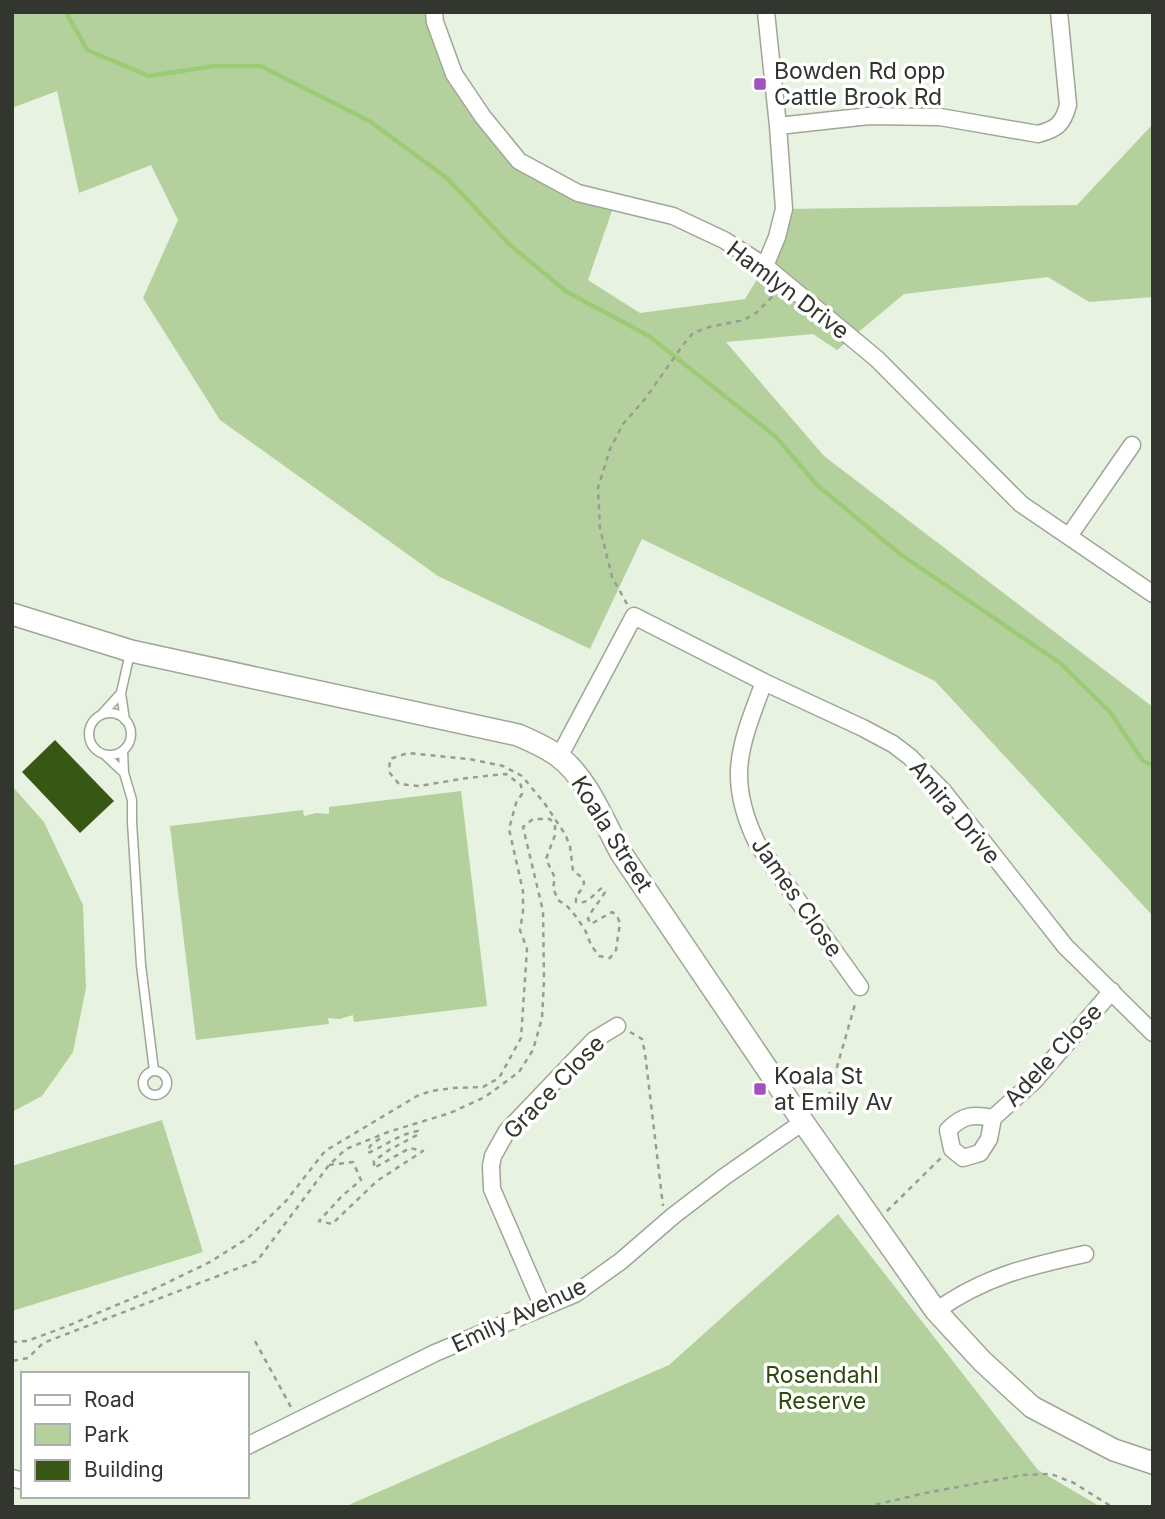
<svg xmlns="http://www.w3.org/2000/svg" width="1165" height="1519" font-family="Inter,sans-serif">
	<rect width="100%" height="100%" fill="#e8f2e0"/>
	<path fill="#b4d09d" d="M 12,12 L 434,12 L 454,74 L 519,161 L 615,202 L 588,280 L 640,313 L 745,299 L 765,266 L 784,209 L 1077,205 L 1153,124 L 1153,297 L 1089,302 L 1048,277 L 904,294 L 837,350 L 813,334 L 726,342 L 824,456 L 1153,707 L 1153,916 L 935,681 L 642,539 L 590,649 L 438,576 L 220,420 L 143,298 L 178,220 L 151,165 L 79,193 L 57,91 L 12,108 Z
		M 12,786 L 44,822 L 83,905 L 86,988 L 73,1052 L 42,1096 L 12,1112 Z
		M 461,791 L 487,1006 L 354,1022 L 353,1015 L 340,1019 L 328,1018 L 329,1024 L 196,1040 L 170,826 L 303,810 L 304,816 L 316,813 L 329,814 L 329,807 Z
		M 162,1120 L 203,1252 L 12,1311 L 12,1166 Z
		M 838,1214 L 1038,1470 L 1101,1507 L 344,1507 L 669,1365 Z"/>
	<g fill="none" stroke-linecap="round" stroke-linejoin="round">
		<path stroke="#9dcb75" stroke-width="4.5" d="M 66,12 L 87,50 L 149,76 L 214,66 L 261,66 L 371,122 L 448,179 L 510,245 L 567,292 L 649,336 L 776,437 L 817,485 L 900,554 L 1060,663 L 1110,712 L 1143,761 L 1153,765"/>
	</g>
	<path fill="#385715" d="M 55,740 L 114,801 L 80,833 L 22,772 Z"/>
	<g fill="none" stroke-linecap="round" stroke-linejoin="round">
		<defs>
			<path id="service" d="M89 734a21 21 0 1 1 42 0a21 21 0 1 1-42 0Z
				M 102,714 L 121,693
				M 125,720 L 121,693 L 130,653
				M 123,751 L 124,773 L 132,800 L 132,822 L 141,965 L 154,1071
				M 105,755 L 124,773
				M143 1083a12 12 0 1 1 24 0a12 12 0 1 1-24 0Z"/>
			<path id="minor" d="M 434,12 L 435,22 L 454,74 L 483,117 L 519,161 L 578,193 L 673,216 L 724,240 L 765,266 L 877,359 L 1021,504 L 1153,594
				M 778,126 L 869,116 L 940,117 L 1038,134 C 1057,129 1063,124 1068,105 L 1059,12
				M 765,266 L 777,237 L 784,209 L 778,126 L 766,12
				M 1069,536 L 1132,445
				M 764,682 C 740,746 725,779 758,845 L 860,987
				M 559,757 L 634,616 L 764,682 L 863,728 L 893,744 L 910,757 L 943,791 L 1065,946 L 1153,1033
				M 993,1118 C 972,1114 963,1115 948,1130 L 952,1149 L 963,1158 L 980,1153 L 989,1139 L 993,1118 L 1034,1081 L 1112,991
				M 543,1307 L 492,1189 L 491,1166 L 493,1156 L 507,1131 L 594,1040 L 617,1026
				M 936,1311 C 983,1277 1029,1266 1085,1254
				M 247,1446 L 435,1353 L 575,1294 L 621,1261 L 673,1216 L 724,1177 L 803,1122
				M 12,1478 L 23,1481"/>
			<path id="tertiary" d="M 12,614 L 131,651 L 518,735 C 532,741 546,747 558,756 C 587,777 604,822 621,853 L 803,1122 L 936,1311 L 982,1361 L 1032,1407 L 1114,1450 L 1153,1463"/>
		</defs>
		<use href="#service" stroke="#9ea797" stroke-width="11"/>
		<use href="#minor" stroke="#9ea797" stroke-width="19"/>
		<use href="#tertiary" stroke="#9ea797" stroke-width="24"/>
		<path stroke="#979e91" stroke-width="2.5" stroke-dasharray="5 5" stroke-linecap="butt" d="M 627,604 L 612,577 L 600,528 L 598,488 L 610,449 L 623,424 L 645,399 L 683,345 L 693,333 L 709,327 L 744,320 L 756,313 L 775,294
			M 630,1032 L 642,1039 L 645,1053 L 663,1206
			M 817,1112 L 826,1105 L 856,1001
			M 329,1165 L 353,1162 L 361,1180 L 342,1196 L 319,1221 L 332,1224 L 377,1181 L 423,1151 L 410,1148 L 374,1168 L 374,1161 L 389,1150 L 419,1134 L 418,1131 C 399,1134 385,1146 368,1153 L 370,1146 L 383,1136
			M 887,1211 L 942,1157
			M 255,1341 L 292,1409
			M 12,1342 L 27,1341 L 65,1327 L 152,1290 L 210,1262 L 248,1238 L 286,1201 L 325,1151 L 417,1096 L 431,1091 L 453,1088 L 483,1087 L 499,1078 L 521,1038 L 527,949 L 520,930 L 523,912 L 523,891 L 509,829 L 516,803 L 522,794 L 521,785 L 506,774 L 467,778 L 419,786 L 399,784 L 389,772 L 390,759 L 408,753 L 469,759 L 503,766 L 522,776 L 545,804 L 565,834 L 570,846 L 573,871 L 583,878 L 584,883 L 582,889 L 576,896 L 576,902 C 588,905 593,894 602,888 L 605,892 C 600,902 592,908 588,919 L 591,924 L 612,912 L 617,916 L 620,923 L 616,950 L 610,958 L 599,956 L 591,945 L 586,932 L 578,919 L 568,907 L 558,900 L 553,888 L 555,878 L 546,859 L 555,835 L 555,826 L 550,819 L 533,819 L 523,827 L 543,911 L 544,980 L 542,1018 L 533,1050 L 519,1072 L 485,1097 L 450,1113 L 388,1132 L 346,1149 L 329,1165 L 257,1261 L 43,1343 L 28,1358 L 12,1361
			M 866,1507 L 925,1493 L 1023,1475 L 1051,1474 L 1074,1483 L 1112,1507"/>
		<use href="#service" stroke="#fff" stroke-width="8"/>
		<use href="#minor" stroke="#fff" stroke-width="16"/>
		<use href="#tertiary" stroke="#fff" stroke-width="21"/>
	</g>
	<g fill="#a550bf" stroke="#fff" stroke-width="2.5">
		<rect x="753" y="77" width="14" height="14" rx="3.5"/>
		<rect x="753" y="1082" width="14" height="14" rx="3.5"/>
	</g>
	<g text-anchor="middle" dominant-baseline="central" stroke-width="7" stroke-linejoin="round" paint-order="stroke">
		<g font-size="23" fill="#32362f" stroke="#fff" text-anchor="start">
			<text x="774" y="71">Bowden Rd opp<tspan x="774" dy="26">Cattle Brook Rd</tspan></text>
			<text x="774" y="1076">Koala St<tspan x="774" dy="26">at Emily Av</tspan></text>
		</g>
		<g font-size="23" fill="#32362f" stroke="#fff">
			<text transform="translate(788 290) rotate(37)">Hamlyn Drive</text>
			<text transform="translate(955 812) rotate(50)">Amira Drive</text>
			<text transform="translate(612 834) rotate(58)">Koala Street</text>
			<text transform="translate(797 897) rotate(55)">James Close</text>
			<text transform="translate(1053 1055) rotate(-47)">Adele Close</text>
			<text transform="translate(554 1087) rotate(-46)">Grace Close</text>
			<text transform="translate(519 1315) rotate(-25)">Emily Avenue</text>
		</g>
		<g font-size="23" fill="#2d490b" stroke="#fff">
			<text x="822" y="1375">Rosendahl<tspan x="822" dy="26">Reserve</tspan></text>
		</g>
	</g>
	<rect width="1165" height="1519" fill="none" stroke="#32362f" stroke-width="28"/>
	<rect x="21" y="1372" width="228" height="126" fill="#ffffff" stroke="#adafac" stroke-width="2"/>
	<rect x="35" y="1395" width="35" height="10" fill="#ffffff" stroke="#adafac" stroke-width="2"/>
	<text x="84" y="1407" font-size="21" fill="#32362f">Road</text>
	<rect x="35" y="1424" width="35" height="21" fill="#b4d09d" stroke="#adafac" stroke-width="2"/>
	<text x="84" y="1442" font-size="21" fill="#32362f">Park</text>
	<rect x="35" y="1460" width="35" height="21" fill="#385715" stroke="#adafac" stroke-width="2"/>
	<text x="84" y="1477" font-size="21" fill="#32362f">Building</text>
</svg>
